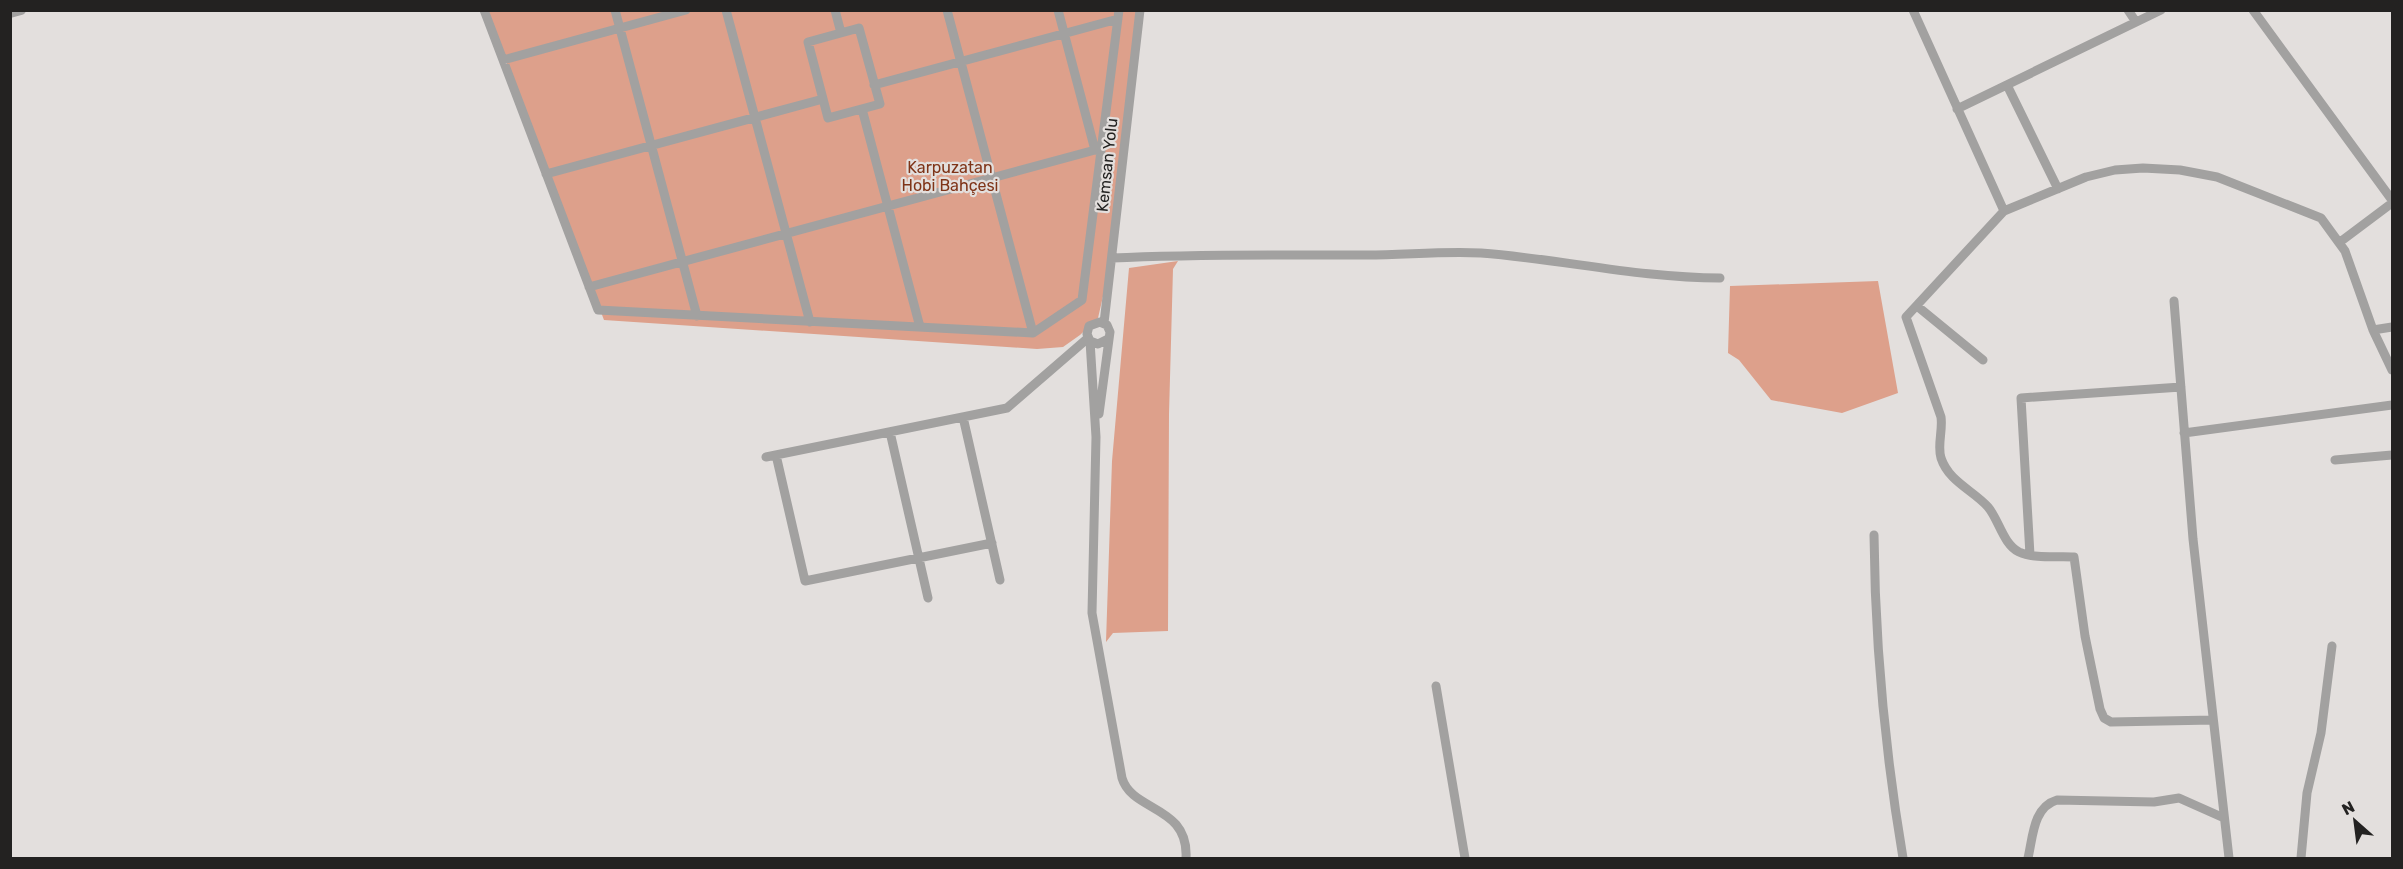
<svg xmlns="http://www.w3.org/2000/svg" width="2403" height="869" font-family="Rubik,sans-serif">
	<rect width="100%" height="100%" fill="#e3dfdd"/>
	<path fill="#dda08b" d="M 487,11 L 1138,11 L 1104,292 L 1098,318 L 1080,335 L 1063,347 L 1037,349 L 604,320 Z
		M 1178,261 L 1173,269 L 1169,414 L 1168,631 L 1113,633 L 1106,642 L 1112,461 L 1129,268 Z
		M 1878,281 L 1898,393 L 1842,413 L 1771,400 L 1739,360 L 1728,353 L 1730,286 Z"/>
	<g fill="none" stroke-linecap="round" stroke-linejoin="round">
		<path stroke="#a2a1a0" stroke-width="9" d="M 484,10 L 598,310 L 1033,333 L 1082,300 L 1119,10
			M 615,10 L 697,316
			M 726,10 L 810,322
			M 835,10 L 841,33
			M 947,10 L 1033,333
			M 1058,10 L 1095,150
			M 1913,10 L 2004,211 L 2086,177 L 2115,170 L 2143,168 L 2180,170 L 2217,177 L 2321,218 L 2345,251 L 2373,330 L 2392,370
			M 2128,10 L 2136,22
			M 2253,10 L 2392,200
			M 859,28 L 880,104 L 828,118 L 808,42 Z
			M 503,60 L 686,10
			M 874,85 L 1118,19
			M 2007,85 L 2058,189
			M 862,109 L 920,327
			M 1957,109 L 2161,10
			M 546,174 L 823,99
			M 2004,211 L 1906,317 L 1941,417 C 1943,431 1937,445 1941,458 C 1949,482 1973,490 1988,507 C 1999,520 2003,544 2019,552 C 2034,559 2058,556 2074,557 L 2085,636 L 2100,709 L 2104,718 L 2111,722 L 2213,720
			M 2340,242 L 2392,203
			M 1112,258 C 1197,254 1281,255 1367,255 C 1405,255 1442,251 1481,253 C 1561,259 1639,278 1720,278
			M 589,287 L 1095,150 L 1101,151
			M 2174,301 L 2193,539 L 2229,858
			M 1917,306 L 1983,360
			M 1104,323 L 1140,10
			M 2373,330 L 2392,327
			M 1090,341 L 1096,437 L 1092,613 L 1122,778 C 1132,812 1189,805 1186,858
			M 1099,414 L 1110,332 L 1107,325 L 1100,322 L 1089,326 L 1087,334 L 1090,341 L 1098,344 L 1108,339
			M 963,417 L 1000,580
			M 890,432 L 928,598
			M 2184,433 L 2392,405
			M 776,455 L 805,581 L 992,543
			M 766,457 L 1007,408 L 1088,338
			M 2335,460 L 2392,455
			M 1874,535 C 1875,644 1885,751 1903,858
			M 2030,555 L 2021,398 L 2181,387
			M 1436,686 L 1465,858
			M 2028,858 C 2033,837 2033,807 2057,800 L 2154,802 L 2179,798 L 2224,818
			M 2301,858 L 2307,793 L 2321,733 L 2332,646"/>
		<path stroke="#a2a1a0" stroke-width="10" d="M 10,13 L 21,10"/>
	</g>
	<g text-anchor="middle" dominant-baseline="central" stroke-width="4.5" stroke-linejoin="round" paint-order="stroke">
		<g font-size="16" fill="#232221" stroke="#e3dfdd">
			<text transform="translate(1107 165) rotate(-84)">Kemsan Yolu</text>
		</g>
		<g font-size="16" fill="#7f3418" stroke="#e3dfdd">
			<text x="950" y="167">Karpuzatan<tspan x="950" dy="18">Hobi Bahçesi</tspan></text>
		</g>
	</g>
	<rect width="2403" height="869" fill="none" stroke="#232221" stroke-width="24"/>
	<g transform="translate(2355 821) rotate(332)" stroke="#e3dfdd" stroke-width="4.5" paint-order="stroke">
	<path d="M0-4.5L10 22L0 15L-10 22Z" fill="#232221"/>
	<text y="-9" font-size="16" font-weight="bold" text-anchor="middle" fill="#232221">N</text>
	</g>
</svg>
